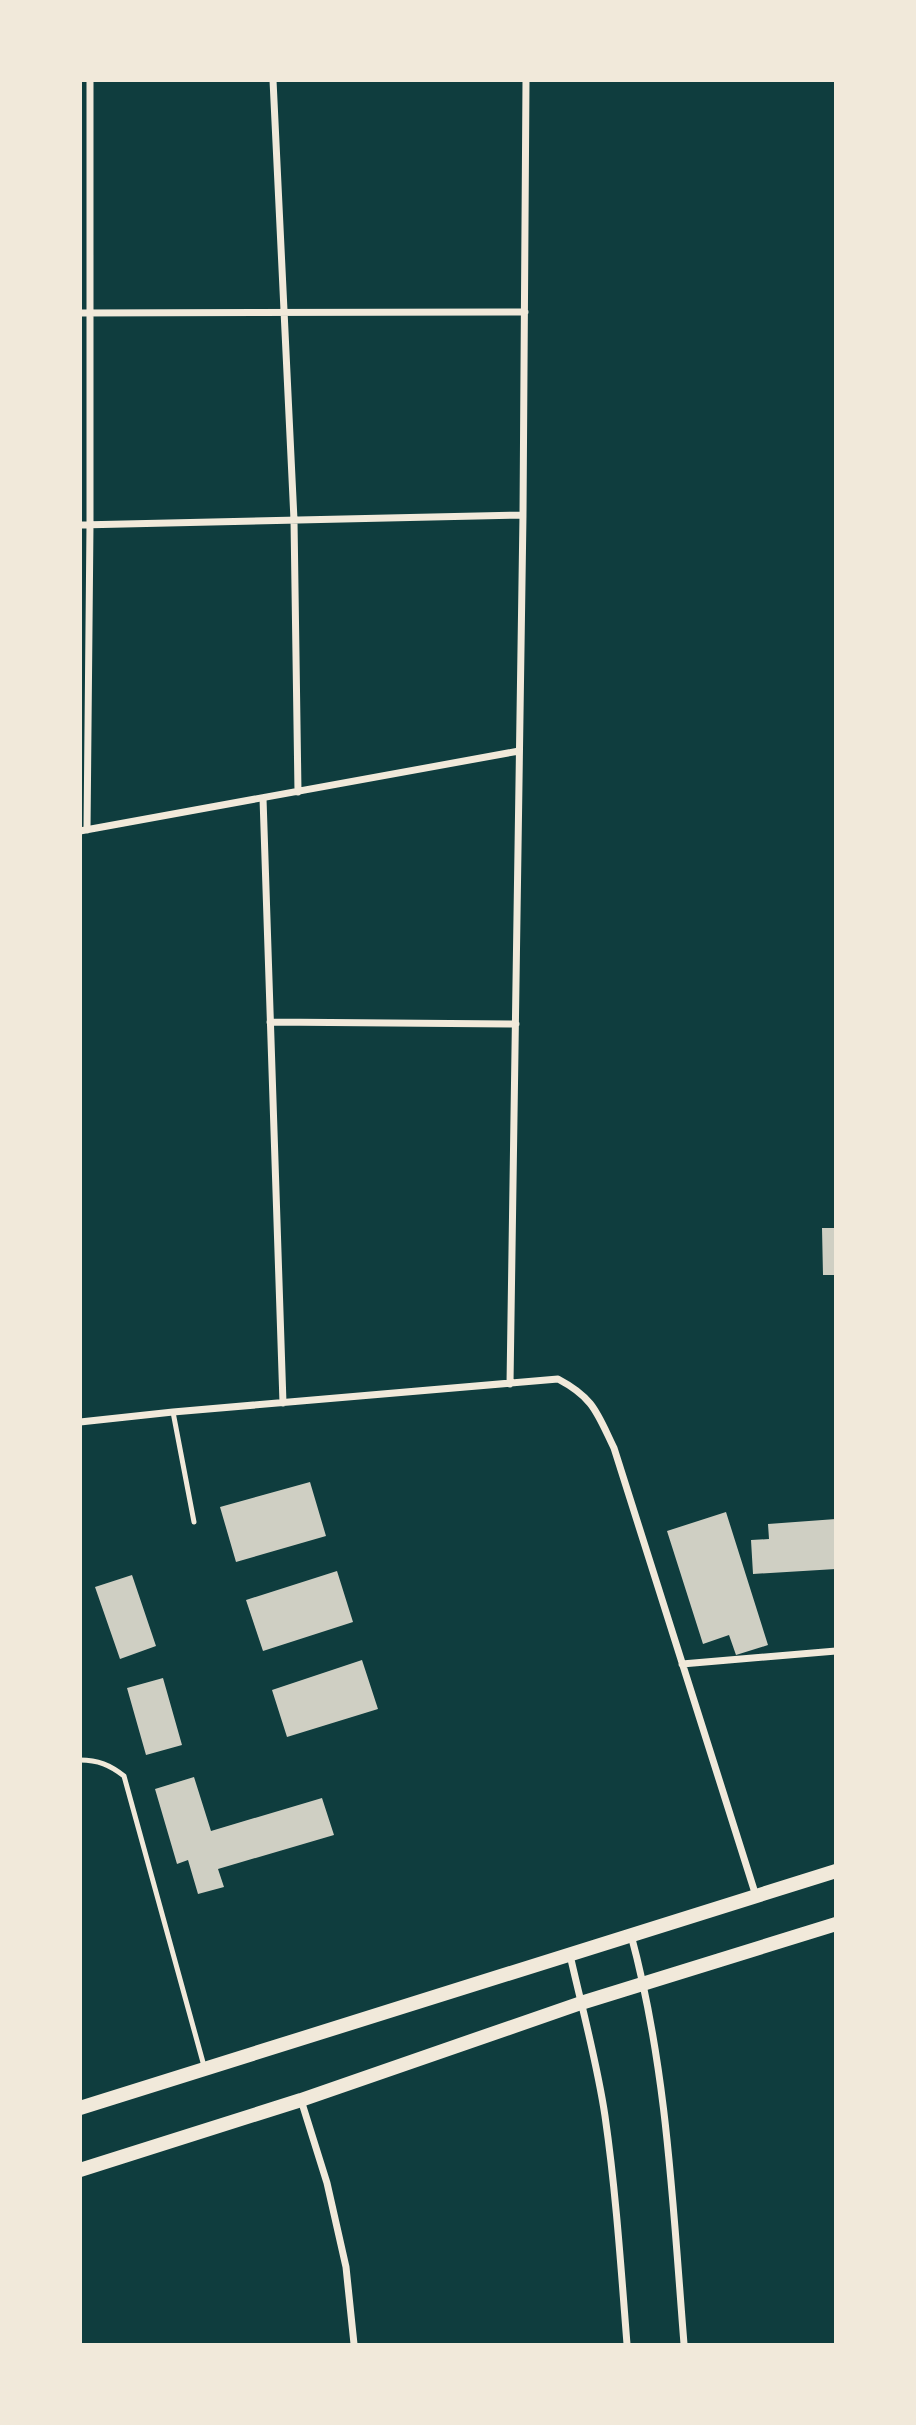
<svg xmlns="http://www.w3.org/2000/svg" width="916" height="2425" font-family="'Noto Sans',sans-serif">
	<rect width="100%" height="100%" fill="#0f3d3e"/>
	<path fill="#cfcfc3" d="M 822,1228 L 836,1228 L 836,1275 L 823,1275 Z
		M 310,1482 L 326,1536 L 236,1562 L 220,1507 Z
		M 726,1512 L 768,1645 L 736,1655 L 729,1635 L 703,1644 L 667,1531 Z
		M 836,1519 L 836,1569 L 753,1574 L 751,1540 L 769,1539 L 768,1524 Z
		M 337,1571 L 353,1622 L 263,1651 L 246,1600 Z
		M 132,1575 L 156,1646 L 120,1659 L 95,1587 Z
		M 362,1660 L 378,1709 L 287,1737 L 272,1690 Z
		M 163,1678 L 182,1745 L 146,1755 L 127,1688 Z
		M 194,1777 L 211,1831 L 322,1798 L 334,1835 L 218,1869 L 224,1887 L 198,1894 L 188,1860 L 177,1864 L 155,1789 Z"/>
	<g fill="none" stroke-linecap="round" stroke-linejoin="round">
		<path stroke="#f1e9da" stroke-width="5" d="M 173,1412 L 194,1522
			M 80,1760 C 98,1760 110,1765 124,1776 L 204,2066"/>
		<path stroke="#f1e9da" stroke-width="7" d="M 273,80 L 294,520 L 298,792
			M 80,313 L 525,312
			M 80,525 L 523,515
			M 263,798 L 283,1403
			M 87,830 L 90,525 L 90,80
			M 80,831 L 519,751
			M 270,1022 L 516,1024
			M 510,1384 L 523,515 L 526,80
			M 80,1422 L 173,1412 L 558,1379 C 594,1398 597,1413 614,1448 L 756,1896
			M 682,1664 L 836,1651
			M 631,1935 C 667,2068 673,2207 684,2344
			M 570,1955 C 582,2008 597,2062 605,2116 C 616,2192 621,2268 627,2344
			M 301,2100 L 327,2183 L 346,2267 L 354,2344"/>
		<path stroke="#f1e9da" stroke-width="14" d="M 80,2108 L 836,1871
			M 80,2170 L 301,2100 L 581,2003 L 836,1924"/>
	</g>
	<rect width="916" height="2425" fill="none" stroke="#f1e9da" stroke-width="164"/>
</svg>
